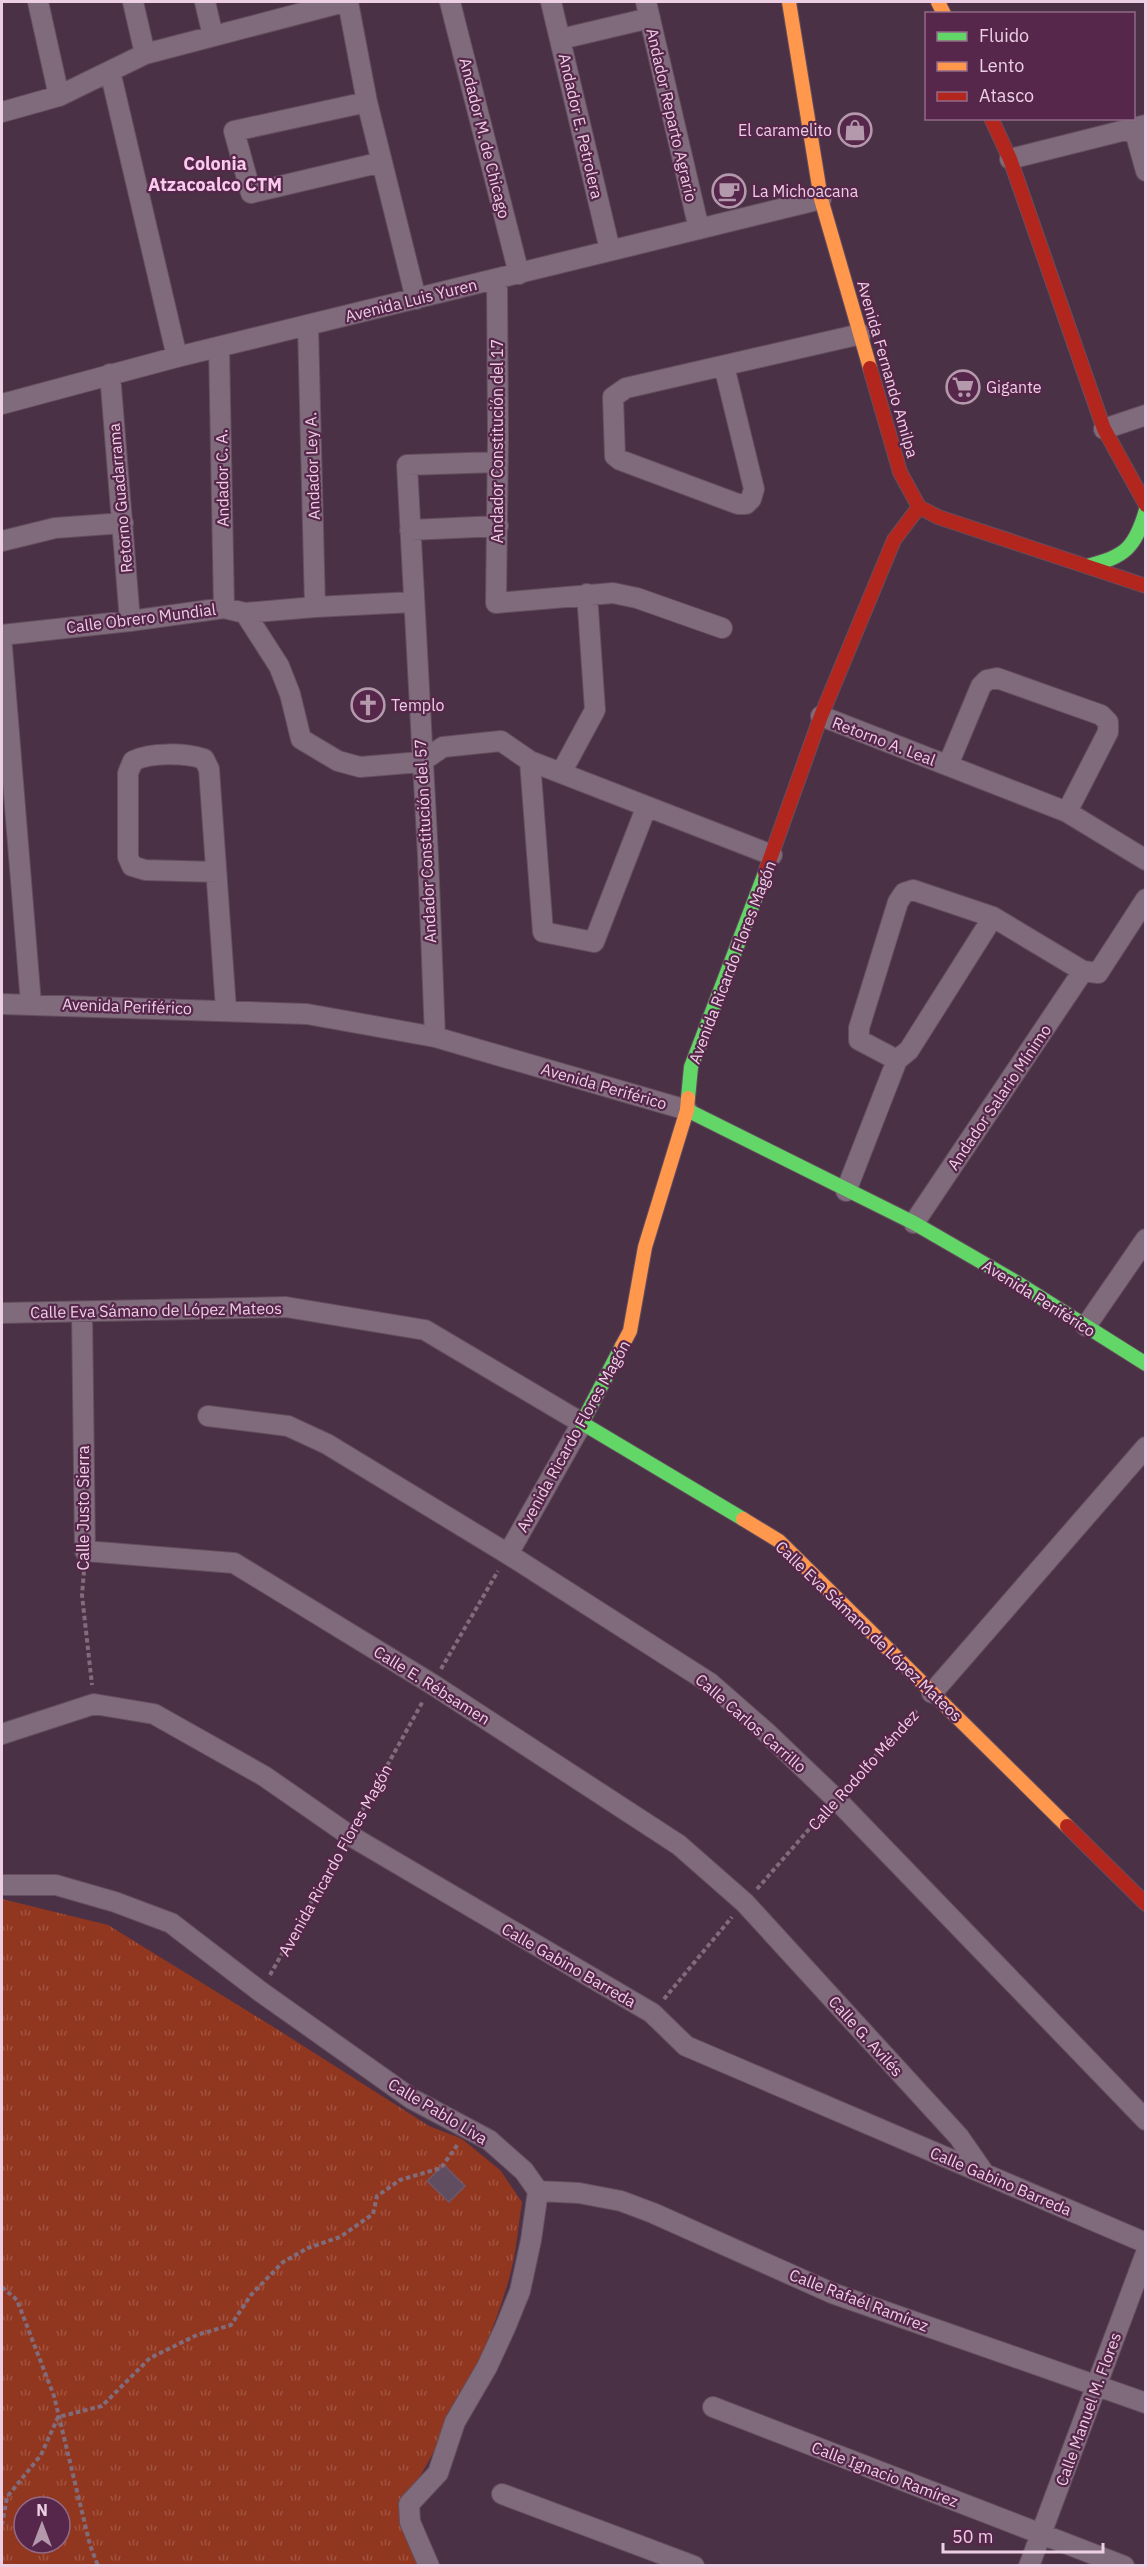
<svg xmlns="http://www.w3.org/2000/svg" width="1147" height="2567" font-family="'IBM Plex Sans',sans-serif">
	<defs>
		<pattern id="grass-tufts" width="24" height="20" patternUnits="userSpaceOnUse" patternTransform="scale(1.5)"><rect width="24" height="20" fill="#92371f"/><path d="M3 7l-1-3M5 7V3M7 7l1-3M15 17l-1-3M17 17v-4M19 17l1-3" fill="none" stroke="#a2533f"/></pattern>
	</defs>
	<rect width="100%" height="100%" fill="#4b3145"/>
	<path fill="url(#grass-tufts)" fill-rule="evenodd" d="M 2,1899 L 108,1925 L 272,2026 L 429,2126 L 462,2139 L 500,2170 L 522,2202 C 518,2227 516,2255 509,2279 C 486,2358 446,2433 404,2504 L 419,2565 L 2,2566 ZM 24,2507 L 60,2507 L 60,2543 L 24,2543 Z"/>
	<path fill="#614d60" stroke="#6d596b" stroke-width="1.5" d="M 444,2165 L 465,2186 L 449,2202 L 427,2181 Z"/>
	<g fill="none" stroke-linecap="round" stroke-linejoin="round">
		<defs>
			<path id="street" d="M 38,2 L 59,96
				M 133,2 L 145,54
				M 205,2 L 213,36
				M 348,2 L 367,102 L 416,299
				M 450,2 L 519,274
				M 551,2 L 610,250
				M 646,2 L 699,229
				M 561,39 L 650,18
				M 110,71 L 177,357
				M 367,102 L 234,131 L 251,193 L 382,162
				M 2,112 L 59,96 L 145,54 L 344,2
				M 1134,128 L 1146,171
				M 1010,159 L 1146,125
				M 497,279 L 498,439 L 496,603 L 613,593 L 637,598 L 722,628
				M 308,326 L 315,607
				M 219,347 L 224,608
				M 724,366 L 754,489 L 751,499 L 746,504 L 738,504 L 620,460 L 615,456 L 613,397 L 626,388 L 861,334
				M 110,374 L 130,621
				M 2,404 L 177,357 L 821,199
				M 1104,429 L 1146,415
				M 410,530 L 498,526
				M 2,541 L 55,528 L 123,523
				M 245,613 L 279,666 L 290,694 L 301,739 L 338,761 L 360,767 L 421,762 L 443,747 L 501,741 L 530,761 L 772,855
				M 2,635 L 130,621 L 224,608 L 245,613 L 315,607 L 413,602
				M 2,647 L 31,1004
				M 821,716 L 1067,812 L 1146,860
				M 530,761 L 543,932 L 594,942 L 646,808
				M 948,765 L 981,686 L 987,680 L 997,678 L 1101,715 L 1108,722 L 1108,732 L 1067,812
				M 561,773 L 595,710 L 587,594
				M 216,872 L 145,870 L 132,866 L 128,857 L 128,773 L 133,761 C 151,752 185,753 204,759 L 209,769 L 226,1009
				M 2,1004 L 307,1014 L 435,1037 L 687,1110
				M 435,1037 L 428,856 L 407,465 L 498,462
				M 897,1060 L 859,1040 L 859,1028 L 898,902 L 904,893 L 913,890 L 993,917 L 1083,971 L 1098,973 L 1146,899
				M 846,1191 L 897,1060 L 909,1050 L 993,917
				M 914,1223 L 1083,971
				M 82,1312 L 85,1551 L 234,1563 L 432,1684 L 679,1845 L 745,1903 L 959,2137 L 984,2173
				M 2,1313 L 286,1307 L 425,1330 L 582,1423 L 508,1554
				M 1086,1326 L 1146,1239
				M 208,1416 L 288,1426 L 327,1444 L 508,1554 L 710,1683 L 766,1732 L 836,1799 L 1146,2120
				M 932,1693 L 1146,1447
				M 2,1734 L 94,1704 L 154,1714 L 264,1776 L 349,1835 L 652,2013 L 686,2046 L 1146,2243
				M 2,1885 L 56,1885 L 115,1902 L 171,1923 L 261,1992 L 412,2099 L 489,2140 L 524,2171 L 538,2191 L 531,2240 L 520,2291 L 505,2328 L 487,2367 L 455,2422 L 438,2473 L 409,2504 L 410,2522 L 429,2566
				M 538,2191 L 579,2193 L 621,2201 L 653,2213 L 832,2293 L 1146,2403
				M 713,2407 L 1124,2566
				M 502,2494 L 694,2566
				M 1029,2566 L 1146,2253"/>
			<path id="fast" d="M 1087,566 C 1125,557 1135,548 1146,510
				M 688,1098 L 691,1067 L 765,873
				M 687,1110 L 914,1223 L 1016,1282 L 1146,1364
				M 622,1346 L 582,1423 L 743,1519"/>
			<path id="slow" d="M 789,2 L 821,199 L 870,368
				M 938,2 L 944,14
				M 622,1346 L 630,1331 L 645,1247 L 687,1110 L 688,1098
				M 743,1519 L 779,1541 L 1067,1826"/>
			<path id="jam" d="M 991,118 L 1010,159 L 1104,429 L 1146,505
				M 870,368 L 900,472 L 919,507 L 938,517 L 1146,586
				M 765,873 L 821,716 L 894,540 L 919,507
				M 1067,1826 L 1146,1904"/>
		</defs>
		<use href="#street" stroke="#644e5e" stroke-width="22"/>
		<use href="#fast" stroke="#644e5e" stroke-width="16"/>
		<use href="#slow" stroke="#644e5e" stroke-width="16"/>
		<use href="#jam" stroke="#644e5e" stroke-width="16"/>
		<path stroke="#806c7b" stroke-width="4" stroke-dasharray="4.5 3" stroke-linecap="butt" d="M 84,1571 L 82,1595 L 92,1685
			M 441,1669 L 498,1571
			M 848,1786 L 918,1709
			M 358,1818 L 423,1701
			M 757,1889 L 823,1813
			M 270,1975 L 340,1851
			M 664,1999 L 732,1917
			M 2,2287 L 17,2300 L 54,2396 L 90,2545 L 98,2566
			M 2,2525 L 7,2497 L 41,2455 L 58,2417 L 102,2406 L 150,2358 L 197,2335 L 231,2325 L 251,2295 L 283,2262 L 308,2248 L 340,2237 L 373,2214 L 377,2196 L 400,2180 L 441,2168 L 458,2144"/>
		<use href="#street" stroke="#7f6b7b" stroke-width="20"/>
		<use href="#fast" stroke="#63d668" stroke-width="14"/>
		<use href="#slow" stroke="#ff974d" stroke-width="14"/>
		<use href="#jam" stroke="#b3261e" stroke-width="14"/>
	</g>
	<defs>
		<symbol id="shop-ring" viewBox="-11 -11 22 22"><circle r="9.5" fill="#56264b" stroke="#b498ac" stroke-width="1.5"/><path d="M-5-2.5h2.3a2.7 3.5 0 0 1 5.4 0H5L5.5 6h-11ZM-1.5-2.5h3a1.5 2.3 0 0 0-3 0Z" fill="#b498ac"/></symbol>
		<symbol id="cafe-ring" viewBox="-11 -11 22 22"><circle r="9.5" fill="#56264b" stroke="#b498ac" stroke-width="1.5"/><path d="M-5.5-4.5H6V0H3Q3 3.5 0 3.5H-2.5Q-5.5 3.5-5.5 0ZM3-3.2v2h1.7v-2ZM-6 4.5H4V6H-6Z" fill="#b498ac"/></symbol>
		<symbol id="supermarket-ring" viewBox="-11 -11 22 22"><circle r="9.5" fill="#56264b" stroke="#b498ac" stroke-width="1.5"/><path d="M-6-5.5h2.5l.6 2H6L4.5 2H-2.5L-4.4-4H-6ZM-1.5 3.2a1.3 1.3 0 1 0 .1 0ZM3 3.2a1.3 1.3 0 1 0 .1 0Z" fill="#b498ac"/></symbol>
		<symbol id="church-ring" viewBox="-11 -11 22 22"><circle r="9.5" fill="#56264b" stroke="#b498ac" stroke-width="1.5"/><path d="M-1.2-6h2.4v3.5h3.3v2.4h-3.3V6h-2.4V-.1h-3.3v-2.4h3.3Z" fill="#b498ac"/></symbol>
	</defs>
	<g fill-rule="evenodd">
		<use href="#shop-ring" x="836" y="111" width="38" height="38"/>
		<use href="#cafe-ring" x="710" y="172" width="38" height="38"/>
		<use href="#supermarket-ring" x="944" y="368" width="38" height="38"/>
		<use href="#church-ring" x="349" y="686" width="38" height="38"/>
	</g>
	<g text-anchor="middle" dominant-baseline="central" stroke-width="4.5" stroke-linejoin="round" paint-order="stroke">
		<g font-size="16" fill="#edcfe4" stroke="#56264b">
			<text transform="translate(672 115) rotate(77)">Andador Reparto Agrario</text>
			<text transform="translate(581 126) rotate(77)">Andador E. Petrolera</text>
			<text transform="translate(485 138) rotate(76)">Andador M. de Chicago</text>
			<text transform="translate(411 300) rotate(-14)">Avenida Luis Yuren</text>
			<text transform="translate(888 369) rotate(74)">Avenida Fernando Amilpa</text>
			<text transform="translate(497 441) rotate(-90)">Andador Constitución del 17</text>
			<text transform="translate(312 466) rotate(-92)">Andador Ley A.</text>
			<text transform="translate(222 478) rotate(-91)">Andador C. A.</text>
			<text transform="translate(120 498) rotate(-95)">Retorno Guadarrama</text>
			<text transform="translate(141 618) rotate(-7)">Calle Obrero Mundial</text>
			<text transform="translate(884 741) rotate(21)">Retorno A. Leal</text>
			<text transform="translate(425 841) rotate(-93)">Andador Constitución del 57</text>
			<text transform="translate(732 962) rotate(-69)">Avenida Ricardo Flores Magón</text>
			<text transform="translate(127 1006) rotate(2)">Avenida Periférico</text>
			<text transform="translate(604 1086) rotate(16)">Avenida Periférico</text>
			<text transform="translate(999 1097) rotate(-56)">Andador Salario Mínimo</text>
			<text transform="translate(1039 1298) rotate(32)">Avenida Periférico</text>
			<text transform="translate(156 1310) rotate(-1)">Calle Eva Sámano de López Mateos</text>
			<text transform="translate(573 1436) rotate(-61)">Avenida Ricardo Flores Magón</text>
			<text transform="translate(83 1508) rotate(-90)">Calle Justo Sierra</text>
			<text transform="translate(869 1631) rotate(44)">Calle Eva Sámano de López Mateos</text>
			<text transform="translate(432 1685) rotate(32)">Calle E. Rébsamen</text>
			<text transform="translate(751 1723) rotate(41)">Calle Carlos Carrillo</text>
			<text transform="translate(863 1770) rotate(-48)">Calle Rodolfo Méndez</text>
			<text transform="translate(335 1860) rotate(-61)">Avenida Ricardo Flores Magón</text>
			<text transform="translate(569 1965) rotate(30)">Calle Gabino Barreda</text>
			<text transform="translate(866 2036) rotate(48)">Calle G. Avilés</text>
			<text transform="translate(438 2111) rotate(31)">Calle Pablo Liva</text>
			<text transform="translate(1001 2181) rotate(23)">Calle Gabino Barreda</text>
			<text transform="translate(859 2300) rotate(21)">Calle Rafaél Ramírez</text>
			<text transform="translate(1088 2409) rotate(-70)">Calle Manuel M. Flores</text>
			<text transform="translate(885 2474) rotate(21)">Calle Ignacio Ramírez</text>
		</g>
		<g font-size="16" fill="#edcfe4" stroke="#56264b" text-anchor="start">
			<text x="832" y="130" text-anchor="end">El caramelito</text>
			<text x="752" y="191">La Michoacana</text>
			<text x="986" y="387">Gigante</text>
			<text x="391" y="705">Templo</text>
		</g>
		<g font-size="18" font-weight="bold" fill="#f9caec" stroke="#56264b">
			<text x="215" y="163">Colonia<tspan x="215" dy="21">Atzacoalco CTM</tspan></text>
		</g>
	</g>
	<rect width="1147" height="2567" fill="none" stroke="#edcfe4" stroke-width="6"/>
	<rect x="925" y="12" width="210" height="108" fill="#56264b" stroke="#926a88" stroke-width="1.5"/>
	<rect x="937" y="32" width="30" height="9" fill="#63d668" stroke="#926a88" stroke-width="1.5"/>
	<text x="979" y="42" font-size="18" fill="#edcfe4">Fluido</text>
	<rect x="937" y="62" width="30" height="9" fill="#ff974d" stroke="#926a88" stroke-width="1.5"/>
	<text x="979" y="72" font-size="18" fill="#edcfe4">Lento</text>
	<rect x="937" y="92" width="30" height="9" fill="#b3261e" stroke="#926a88" stroke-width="1.5"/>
	<text x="979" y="102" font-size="18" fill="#edcfe4">Atasco</text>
	<g transform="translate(42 2525)"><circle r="28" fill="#56264b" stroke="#926a88" stroke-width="1.5"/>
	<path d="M0-4.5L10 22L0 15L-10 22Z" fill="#b498ac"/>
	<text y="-9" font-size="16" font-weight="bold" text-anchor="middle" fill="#edcfe4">N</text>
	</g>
	<path d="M943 2543v9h160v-9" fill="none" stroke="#edcfe4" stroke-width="3"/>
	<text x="952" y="2543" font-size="18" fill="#edcfe4" stroke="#56264b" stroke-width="4.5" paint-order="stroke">50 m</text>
</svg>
